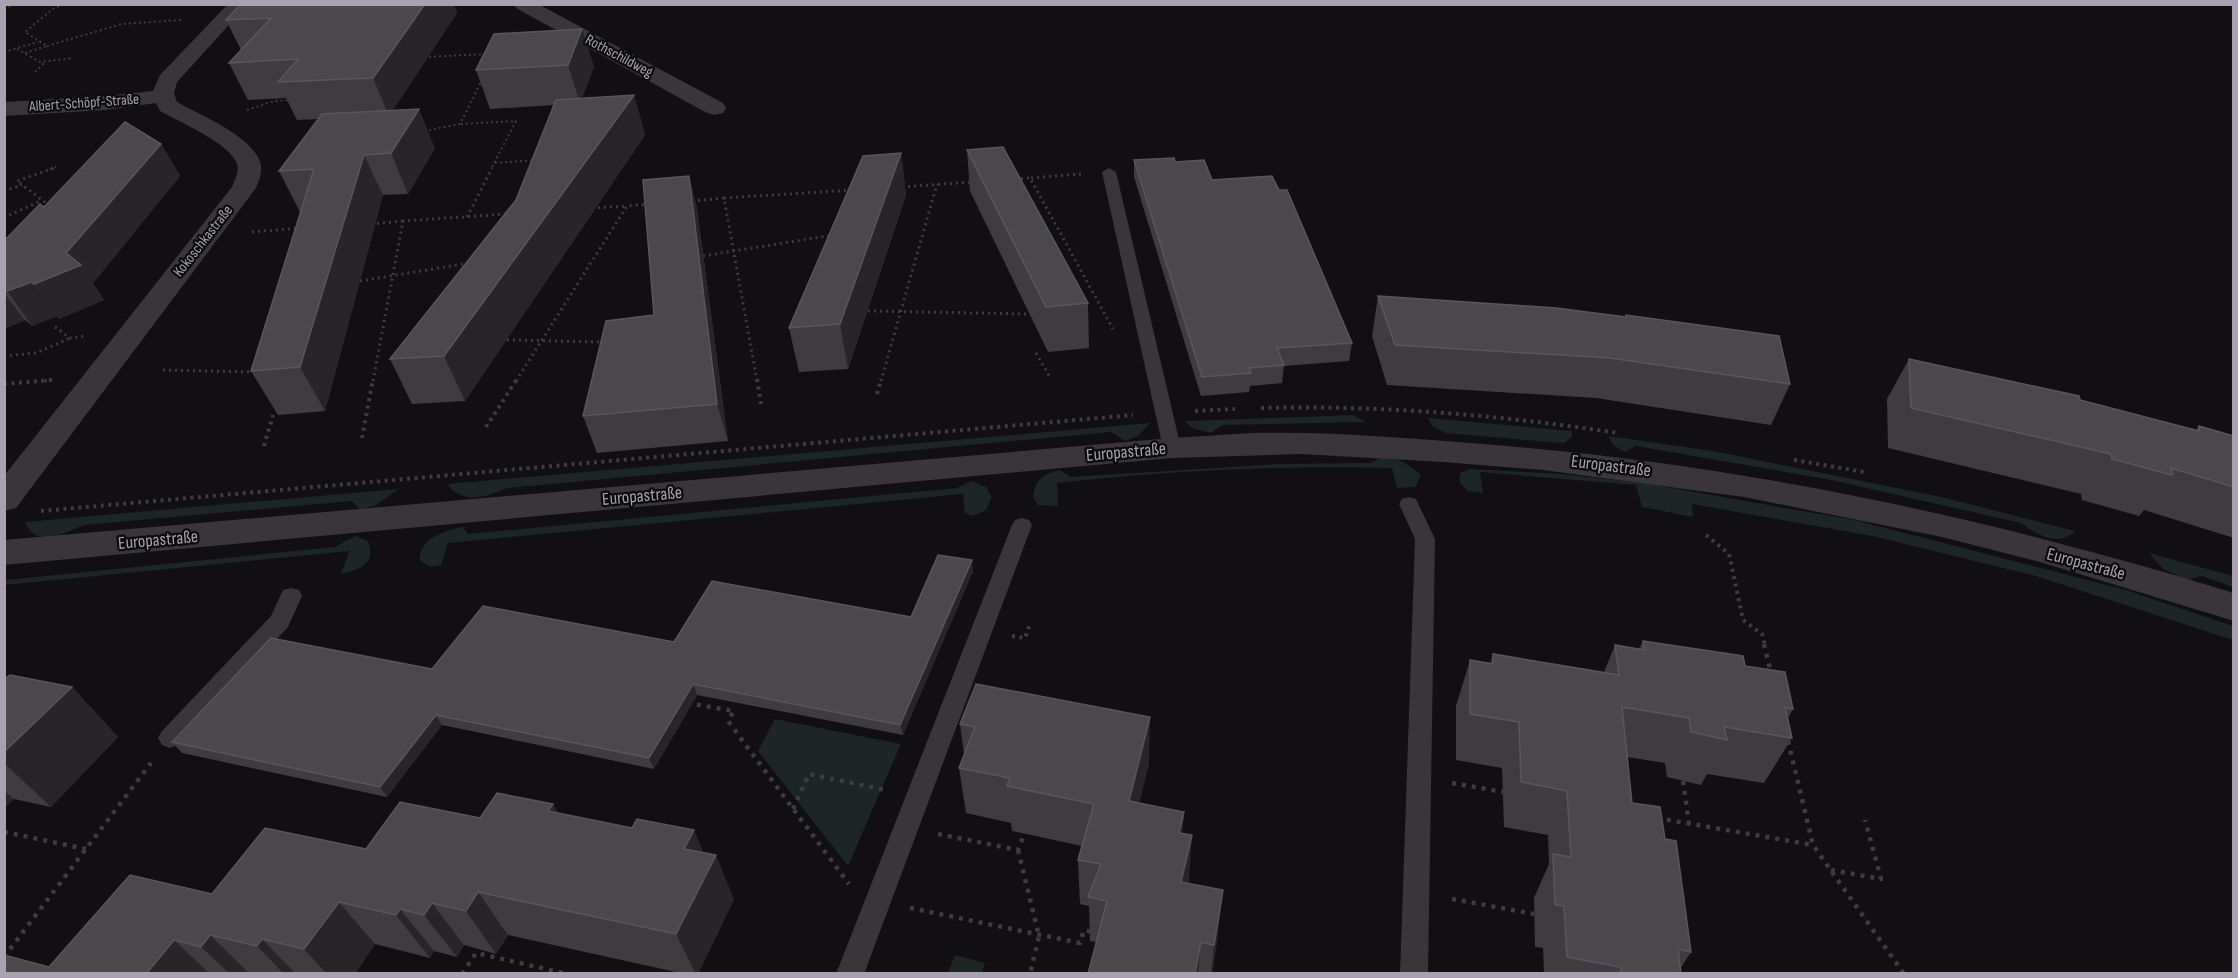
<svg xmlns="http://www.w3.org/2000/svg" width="2238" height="978" font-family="'Sofia Sans Condensed',sans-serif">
	<rect width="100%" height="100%" fill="#110f11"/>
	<path fill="#1e2525" d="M 1353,415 L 1366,422 L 1222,425 L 1211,433 L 1192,428 L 1185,421 Z
		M 1428,418 L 1572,431 L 1572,437 L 1564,443 L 1550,442 L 1446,433 L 1432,426 Z
		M 1150,423 L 1138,436 L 1125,441 L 1111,432 L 507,488 C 487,497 463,505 447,484 Z
		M 1608,436 L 1713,451 L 1941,497 L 2075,531 C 2059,548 2036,534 2021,523 L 1831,480 L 1636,446 L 1625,452 L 1614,446 Z
		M 1383,456 L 1404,462 L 1421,475 L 1415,487 L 1397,488 L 1392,468 C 1279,465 1169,471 1057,483 L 1058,506 L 1038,505 L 1033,497 C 1036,479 1042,475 1060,470 L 1071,477 L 1279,464 L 1371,463 Z
		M 1471,469 L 1562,474 L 1649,484 L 1854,520 L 2126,590 L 2233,626 L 2233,640 L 2036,576 L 1872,536 L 1692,504 L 1693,517 L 1642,507 L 1636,485 L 1480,472 L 1483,493 L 1468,491 L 1460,483 L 1460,473 Z
		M 971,481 L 986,487 L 992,497 L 986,510 L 973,516 L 965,513 L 963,494 L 448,543 L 441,565 L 430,567 L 420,560 C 418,539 446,530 463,527 L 468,534 L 957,488 Z
		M 399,489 L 376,505 L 360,510 L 352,501 L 84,525 C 65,533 35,549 25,522 Z
		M 355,536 L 368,541 C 376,565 361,569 341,574 L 349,551 L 5,585 L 5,580 L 335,547 Z
		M 2149,553 L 2233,576 L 2233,587 L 2202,576 L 2187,580 L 2163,569 Z
		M 775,719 L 901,744 L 848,866 L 758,751 Z
		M 955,955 L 985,963 L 982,973 L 948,973 Z"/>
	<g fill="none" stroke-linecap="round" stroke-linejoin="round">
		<path stroke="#3e3b41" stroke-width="2" stroke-dasharray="2 3" stroke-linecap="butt" d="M 4,9 L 15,4
			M 47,46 L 122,24 L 181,20
			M 17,49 L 40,62 L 73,58
			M 4,52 L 38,42
			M 25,53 L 47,46 L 25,32 L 54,8 L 66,4
			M 424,57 L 489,54
			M 35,72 L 43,64 L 41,63
			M 247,110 L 274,101 L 292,100
			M 461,124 L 516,121 L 491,169
			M 424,131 L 460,124 L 482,80
			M 495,163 L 536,160
			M 50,169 L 56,167"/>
		<path stroke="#3e3b41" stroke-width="3" stroke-dasharray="2 4" stroke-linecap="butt" d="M 1081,174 L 1030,178 L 1113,329
			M 1015,179 L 1030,178
			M 902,187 L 972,182
			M 4,191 L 22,185
			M 692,201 L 724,198
			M 50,206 L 17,181 L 54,168
			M 592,208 L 627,206
			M 467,217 L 492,168
			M 4,218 L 42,200
			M 371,224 L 403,221
			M 252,232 L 301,228
			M 703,256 L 833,235
			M 360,281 L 469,263
			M 868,311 L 1030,314
			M 55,327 L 70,338 L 86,336
			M 507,340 L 604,342
			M 1036,353 L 1051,379
			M 4,356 L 36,353 L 70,338
			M 163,370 L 256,372
			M 45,381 L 52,380
			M 373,381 L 403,221 L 507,214
			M 516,381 L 627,206 L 649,204
			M 757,381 L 724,198 L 852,190
			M 881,381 L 937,184"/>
		<path stroke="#3e3b41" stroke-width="4" stroke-dasharray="3 4.5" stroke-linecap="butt" d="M 757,379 L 761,404
			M 4,384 L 52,380
			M 877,394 L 881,379
			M 1261,408 C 1381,405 1499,415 1618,433
			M 1195,411 L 1235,409
			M 486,427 L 517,379
			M 362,438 L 373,379
			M 264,446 L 273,415
			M 1794,460 L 1864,472
			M 41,511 L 1133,415
			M 1706,535 L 1729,554 L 1743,620 L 1762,634 L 1765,646
			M 1012,636 L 1025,638 L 1030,624"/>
		<path stroke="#3e3b41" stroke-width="4.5" stroke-dasharray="4 6" stroke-linecap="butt" d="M 1764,644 L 1771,673
			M 687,703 L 734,711 L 728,721 L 849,884
			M 1788,741 L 1813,845 L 1904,974
			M 1683,781 L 1689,824
			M 1452,783 L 1503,792
			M 793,809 L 809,774 L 885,790
			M 1657,818 L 1813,845
			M 4,832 L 86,849
			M 938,834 L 1018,850 L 1024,834
			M 1018,850 L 1039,936 L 1030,974
			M 1831,870 L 1881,879 L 1865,820
			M 1452,899 L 1534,914
			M 910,908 L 1080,943 L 1084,930 L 1092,932
			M 4,957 L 151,763
			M 462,974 L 476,953 L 568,974"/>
		<path fill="#39353b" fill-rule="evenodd" d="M 1109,168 L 1116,172 L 1181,448 L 1179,452 L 1172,454 L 1165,452 L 1163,448 L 1102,172 Z
			M 1409,497 L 1416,499 L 1435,539 L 1428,974 L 1400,974 L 1415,539 L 1399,504 L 1402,499 Z
			M 1022,518 L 1029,520 L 1032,525 L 864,974 L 836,974 L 1012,525 L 1015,520 Z
			M 291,588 L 299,590 L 302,596 L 288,627 L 178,745 L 170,748 L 162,745 L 158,738 L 162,731 L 271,616 L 283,590 Z"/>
		<path fill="#39353b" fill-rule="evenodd" d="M 228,4 L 248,4 L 177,82 L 174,93 L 177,102 C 200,115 255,137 261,165 C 262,173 259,181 256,188 L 16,508 L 4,511 L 4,476 L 232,187 C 235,180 239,172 237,164 C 231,144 178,121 160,111 L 156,103 L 105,110 L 4,116 L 4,102 L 105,96 L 153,91 L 160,75 Z
			M 514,4 L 538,4 L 723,103 L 726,108 L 723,113 L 715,115 L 707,113 L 516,8 Z
			M 1253,433 C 1330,431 1407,438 1483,444 C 1741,464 1987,517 2234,593 L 2234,621 L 2040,562 L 1942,537 L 1744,497 L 1543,470 L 1443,462 L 1301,454 L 1172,458 L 4,565 L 4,540 L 1172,438 Z"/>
	</g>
	<path fill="#3f3c41" d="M 241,4 L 453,4 L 457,13 L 393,110 L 435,148 L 408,194 L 383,195 L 325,411 L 278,415 L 251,371 L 301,212 L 300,212 L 279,171 L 318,119 L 297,120 L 286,98 L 248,100 L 229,63 L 241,50 L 226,20 Z
		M 494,34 L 594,66 L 582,98 L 634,95 L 645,135 L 465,401 L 412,404 L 390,359 L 516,200 L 554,105 L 490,109 L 476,70 Z
		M 161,144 L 180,176 L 93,283 L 104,300 L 59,319 L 57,316 L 32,326 L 25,320 L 4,329 L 4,241 L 44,207 Z
		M 967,150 L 1088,303 L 1089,348 L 1048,352 L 970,191 Z
		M 901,153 L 906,195 L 848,369 L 799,372 L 789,328 Z
		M 1134,160 L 1175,162 L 1212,180 L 1352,343 L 1349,361 L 1284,366 L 1282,383 L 1250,386 L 1249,392 L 1201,396 L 1134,177 Z
		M 689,176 L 697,209 L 728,441 L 597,453 L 583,416 L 654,315 Z
		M 1378,296 L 1625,317 L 1626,315 L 1790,384 L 1771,425 L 1596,398 L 1387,385 L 1372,336 Z
		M 1909,359 L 2080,400 L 2196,430 L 2199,426 L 2234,436 L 2234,538 L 2144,510 L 2139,516 L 2082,500 L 2081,494 L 1888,448 L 1887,399 Z
		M 973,571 L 903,735 L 697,695 L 654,769 L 442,725 L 387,797 L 182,753 L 172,742 L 432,669 L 674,642 L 911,617 Z
		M 1643,641 L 1745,666 L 1793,709 L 1788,718 L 1792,738 L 1764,783 L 1707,774 L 1701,785 L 1667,777 L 1665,763 L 1627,757 L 1632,803 L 1665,839 L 1691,952 L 1680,969 L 1681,974 L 1544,974 L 1543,948 L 1535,947 L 1534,898 L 1549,864 L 1548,835 L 1504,827 L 1502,768 L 1456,760 L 1456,706 L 1470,660 L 1490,664 L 1493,654 L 1604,672 L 1615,645 L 1639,649 Z
		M 4,679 L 72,687 L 118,737 L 51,807 L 14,799 L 4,808 Z
		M 960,724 L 1149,763 L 1139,803 L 1184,812 L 1182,833 L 1189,879 L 1188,883 L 1218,934 L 1212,974 L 1088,974 L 1097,942 L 1090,941 L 1089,906 L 1080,904 L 1078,860 L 1082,846 L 1012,831 L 1011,823 L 966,813 L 959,768 L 964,754 Z
		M 559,814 L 704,853 L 734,899 L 698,974 L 685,974 L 508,935 L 496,954 L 464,945 L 457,957 L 434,951 L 430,958 L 375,944 L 355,974 L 4,974 L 49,967 L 212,894 L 366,849 L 480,818 Z"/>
	<path fill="#282529" d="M 425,4 L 453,4 L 457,13 L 389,116 L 373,78 Z
		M 582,29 L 594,66 L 580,103 L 568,65 Z
		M 634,95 L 645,135 L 465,401 L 444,356 Z
		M 419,109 L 435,148 L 408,194 L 391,153 Z
		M 161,144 L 180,176 L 93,283 L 104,300 L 59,319 L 34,284 Z
		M 901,153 L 906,195 L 848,369 L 840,324 Z
		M 364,155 L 383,195 L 325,411 L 300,367 Z
		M 689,176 L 697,209 L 728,441 L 717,404 Z
		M 32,282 L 57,316 L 32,326 L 7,291 Z
		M 4,293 L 25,320 L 4,329 Z
		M 972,560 L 973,571 L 903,735 L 900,725 Z
		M 693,684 L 697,695 L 654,769 L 649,758 Z
		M 72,687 L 118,737 L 51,807 L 4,763 L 4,752 Z
		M 436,715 L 442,725 L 387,797 L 380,787 Z
		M 1150,717 L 1149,763 L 1129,846 L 1129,801 Z
		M 4,791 L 14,799 L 4,808 Z
		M 553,804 L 578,848 L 548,811 Z
		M 1184,812 L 1181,857 L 1179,833 Z
		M 694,830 L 710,867 L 716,855 L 734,899 L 698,974 L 696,974 L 676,934 L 684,849 Z
		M 1192,835 L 1189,879 L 1178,926 L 1181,882 Z
		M 1223,890 L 1218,934 L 1212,974 L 1211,974 L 1214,945 Z
		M 478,892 L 508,935 L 496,954 L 466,911 Z
		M 339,902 L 375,944 L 355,974 L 327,974 L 304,949 Z
		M 432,903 L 464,945 L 457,957 L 424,915 Z
		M 400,909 L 434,951 L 430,958 L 396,915 Z
		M 210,935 L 250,974 L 230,974 L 201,947 Z
		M 262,939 L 296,974 L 284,974 L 257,946 Z
		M 174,940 L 210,974 L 146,974 Z
		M 1201,942 L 1198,974 L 1195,974 Z"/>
	<path fill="#4a474d" stroke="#59555d" stroke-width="1.5" d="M 241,4 L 425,4 L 373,78 L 278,82 L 298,59 L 229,63 L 271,18 L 226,20 Z
		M 582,29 L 568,65 L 476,70 L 494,34 Z
		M 634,95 L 444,356 L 390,359 L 516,200 L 556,100 Z
		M 419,109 L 391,153 L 364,155 L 300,367 L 251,371 L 314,169 L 279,171 L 322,114 Z
		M 125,122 L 161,144 L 66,253 L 81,265 L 34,284 L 32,282 L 7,291 L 4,290 L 4,241 L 40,204 L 44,207 Z
		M 1003,147 L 1088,303 L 1046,307 L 967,150 Z
		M 901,153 L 840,324 L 789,328 L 863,156 Z
		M 1174,158 L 1175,162 L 1204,160 L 1212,180 L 1272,176 L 1279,190 L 1287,190 L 1352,343 L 1277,348 L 1284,365 L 1249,368 L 1251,373 L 1202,377 L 1134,160 Z
		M 689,176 L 717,404 L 583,416 L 606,321 L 654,315 L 643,180 Z
		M 1378,296 L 1556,308 L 1626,317 L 1626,315 L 1779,336 L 1790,384 L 1610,358 L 1395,345 Z
		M 1909,359 L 2079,396 L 2080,400 L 2199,431 L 2199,426 L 2234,436 L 2234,487 L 2171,468 L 2172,475 L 2112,459 L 2111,454 L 1911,408 Z
		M 938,555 L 972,560 L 900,725 L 693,684 L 649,758 L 436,715 L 380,787 L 172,742 L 271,638 L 432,669 L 483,606 L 674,642 L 712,581 L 911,617 Z
		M 1643,641 L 1743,656 L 1745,666 L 1785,672 L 1793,709 L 1785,707 L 1792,738 L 1724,727 L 1727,740 L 1691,732 L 1689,718 L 1622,707 L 1632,803 L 1660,807 L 1665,839 L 1676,841 L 1691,952 L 1678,949 L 1681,974 L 1621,974 L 1621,967 L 1567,957 L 1564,906 L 1555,905 L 1553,854 L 1571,857 L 1567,791 L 1521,782 L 1519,722 L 1470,714 L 1470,660 L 1493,664 L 1493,654 L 1619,675 L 1615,645 L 1644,650 Z
		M 10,675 L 72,687 L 4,752 L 4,679 Z
		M 976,684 L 1150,717 L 1129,801 L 1184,812 L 1179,833 L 1192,835 L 1181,882 L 1223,890 L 1214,945 L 1201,942 L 1195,974 L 1088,974 L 1107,901 L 1088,897 L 1101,864 L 1078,860 L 1094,804 L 1007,786 L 1010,778 L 959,768 L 975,727 L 960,724 Z
		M 497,793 L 553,804 L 548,811 L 632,828 L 637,819 L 694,830 L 684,849 L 716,855 L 676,934 L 478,892 L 466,911 L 432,903 L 424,915 L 400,909 L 396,915 L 339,902 L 304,949 L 262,939 L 257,946 L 210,935 L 201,947 L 174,940 L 146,974 L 4,974 L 4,960 L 8,956 L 49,967 L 130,875 L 212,894 L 265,828 L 366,849 L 400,802 L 480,818 Z"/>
	<g text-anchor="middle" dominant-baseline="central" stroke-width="4.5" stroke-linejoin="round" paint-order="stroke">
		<g font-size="15" fill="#a9a1b1" stroke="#0b0b0c">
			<text transform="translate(619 56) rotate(28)">Rothschildweg</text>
			<text transform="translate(84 103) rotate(-4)">Albert-Schöpf-Straße</text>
			<text transform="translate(203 241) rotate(-52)">Kokoschkastraße</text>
		</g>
		<g font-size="18" fill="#a9a1b1" stroke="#0b0b0c">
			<text transform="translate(1126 452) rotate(-5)">Europastraße</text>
			<text transform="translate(1611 466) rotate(7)">Europastraße</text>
			<text transform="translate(642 496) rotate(-5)">Europastraße</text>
			<text transform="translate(158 540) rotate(-5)">Europastraße</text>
			<text transform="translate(2086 564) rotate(15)">Europastraße</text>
		</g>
	</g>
	<rect width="2238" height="978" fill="none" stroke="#a9a1b1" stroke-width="12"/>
</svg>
